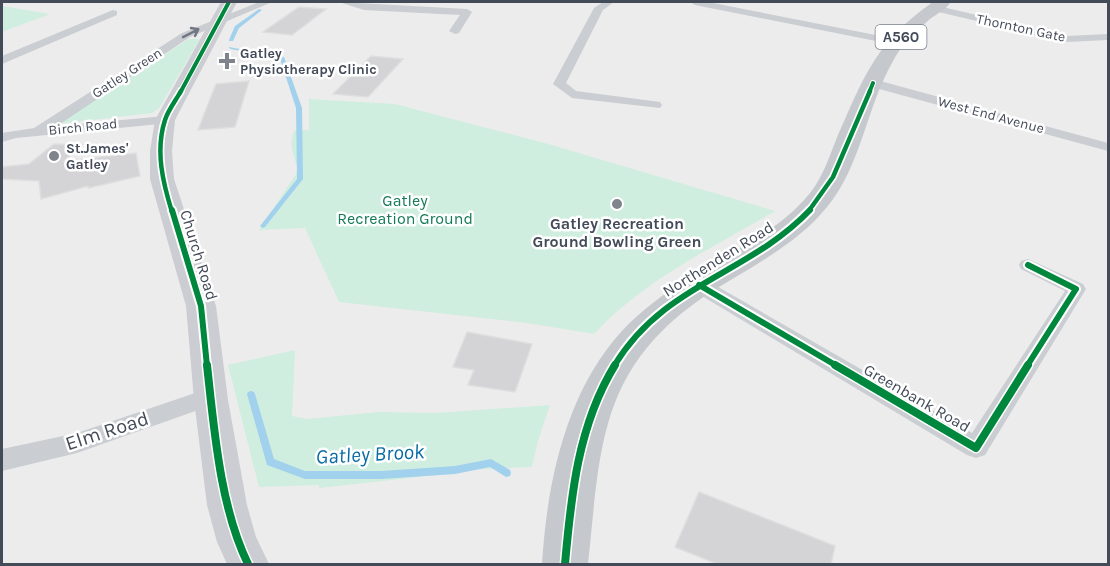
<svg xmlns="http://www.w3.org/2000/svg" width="1110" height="566" font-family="Karla,sans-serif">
	<rect width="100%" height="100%" fill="#edecec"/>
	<path fill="#cfeedf" d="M 2,6 L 50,14 L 2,32 Z
		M 189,39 L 200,39 L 159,108 L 152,113 L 57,124 Z
		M 309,99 L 395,104 L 545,143 L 775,211 C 712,248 644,280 594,334 L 527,323 L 339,302 L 305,228 L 259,230 L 296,174 L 298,169 C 294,155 287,144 295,130 L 309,130 Z
		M 295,350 L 292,416 L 307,419 L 378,412 L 436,413 L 550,405 L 538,441 L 532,467 L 436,471 L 436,475 L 319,488 L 319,485 L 259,487 L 228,365 Z"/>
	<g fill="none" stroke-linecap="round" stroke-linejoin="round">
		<path fill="#a2d1ed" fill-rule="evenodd" d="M 259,9 L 262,10 L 239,28 L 233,41 L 229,41 L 229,40 L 235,26 Z
			M 229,47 L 284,57 L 302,108 L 303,179 L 265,227 L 263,228 L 260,226 L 297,179 L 296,108 L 280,59 L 231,49 L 229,48 Z
			M 251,391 L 254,392 L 255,394 L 274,459 L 305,471 L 381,471 L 455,466 L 491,459 L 510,470 L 511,473 L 510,476 L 506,477 L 490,467 L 455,474 L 381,479 L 305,479 L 267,465 L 247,394 L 248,392 Z"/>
	</g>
	<path fill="#d4d4d7" stroke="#dededf" stroke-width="1.5" d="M 299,7 L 326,9 L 292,35 L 263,32 Z
		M 371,56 L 403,59 L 368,97 L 333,94 Z
		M 249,81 L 235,127 L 198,130 L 216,84 Z
		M 54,144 L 82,145 L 64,161 L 136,153 L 140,176 L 88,188 L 88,186 L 41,199 L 39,181 L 2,179 L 2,167 L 29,164 Z
		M 467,332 L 532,344 L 515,392 L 468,385 L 474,370 L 453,367 Z
		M 699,492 L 835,546 L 831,564 L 717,564 L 675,547 Z"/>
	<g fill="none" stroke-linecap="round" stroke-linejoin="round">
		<path fill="#cacdd1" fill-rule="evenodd" d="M 259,2 L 272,2 L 190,37 L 57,126 L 165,116 L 170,117 L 172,120 L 170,123 L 16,138 L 2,142 L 2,133 L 34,128 L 182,33 Z
			M 339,2 L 467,9 L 472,12 L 459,33 L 455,34 L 449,31 L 460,15 L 364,10 Z
			M 603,2 L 614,2 L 603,10 L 566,83 L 576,91 L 660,102 L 662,105 L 660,108 L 572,98 L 553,84 L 594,8 Z
			M 690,2 L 708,2 L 896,39 L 902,42 L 896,45 L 695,5 Z
			M 934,5 L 1066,36 L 1108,34 L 1108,40 L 1066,42 L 930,10 L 929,8 Z
			M 113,10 L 117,11 L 117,15 L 2,64 L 2,56 Z
			M 873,79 L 1108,143 L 1108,151 L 868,86 L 867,83 L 868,80 Z
			M 1028,259 L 1083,284 L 1086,289 L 985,455 L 976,458 L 967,455 L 692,290 L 689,285 L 692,280 L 699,279 L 706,280 L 972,433 L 1065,291 L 1021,269 L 1019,265 L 1021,261 Z
			M 210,388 L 218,391 L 222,397 L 218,403 L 77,453 L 2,471 L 2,449 L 77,433 Z"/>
		<path fill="#cbcdd2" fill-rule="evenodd" d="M 221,2 L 237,2 L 175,120 L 172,151 L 174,179 L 216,306 L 228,400 L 247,505 L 256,537 L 269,564 L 227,564 L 217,542 L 207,505 L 194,400 L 186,306 L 150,179 L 150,151 L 155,120 Z"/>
		<path fill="#c5c8cd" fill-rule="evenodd" d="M 933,2 L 951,2 C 946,9 937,14 930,19 C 915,32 901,45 892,63 C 866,109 861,166 827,207 C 797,244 754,265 714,290 C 599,364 601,442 588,564 L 542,564 C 547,484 565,394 621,332 C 640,311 664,294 688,278 C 730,251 778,233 810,193 C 822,178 829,158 836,140 C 863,79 875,42 933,2 Z"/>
		<defs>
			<path id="cycleway-far3" d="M 180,93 L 229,2
				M 869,93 L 873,83"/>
			<path id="cycleway-far2" d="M 172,212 C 163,183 155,151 165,120 C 168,110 176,100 181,91
				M 808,212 L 833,177 L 870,91"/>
			<path id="cycleway-far1" d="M 172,210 L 201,306 L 207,366
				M 699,285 L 837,366
				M 614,366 C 664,283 748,275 810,210
				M 1027,366 L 1076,289 L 1028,265"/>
			<path id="cycleway" d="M 207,365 C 214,428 220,507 248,564
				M 835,365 L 976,448 L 1028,365
				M 565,564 C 571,496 578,425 615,365"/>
		</defs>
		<use href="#cycleway-far3" stroke="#fff" stroke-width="6"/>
		<use href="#cycleway-far2" stroke="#fff" stroke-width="8"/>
		<use href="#cycleway-far1" stroke="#fff" stroke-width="10"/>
		<use href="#cycleway" stroke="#fff" stroke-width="11"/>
		<use href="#cycleway-far3" stroke="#00873e" stroke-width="4"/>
		<use href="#cycleway-far2" stroke="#00873e" stroke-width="4.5"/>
		<use href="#cycleway-far1" stroke="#00873e" stroke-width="6"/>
		<use href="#cycleway" stroke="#00873e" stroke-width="8"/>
	</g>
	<defs><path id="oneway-shaft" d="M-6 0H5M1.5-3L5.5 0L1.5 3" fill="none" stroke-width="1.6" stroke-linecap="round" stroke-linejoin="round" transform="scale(1.5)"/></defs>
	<use stroke="#727883" href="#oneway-shaft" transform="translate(191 33) rotate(-27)"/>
	<g fill="#7e838c" stroke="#fff" stroke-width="2">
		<path d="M224 52h6v6h6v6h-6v6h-6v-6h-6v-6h6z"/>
		<circle cx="54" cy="156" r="6"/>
		<circle cx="617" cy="204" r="6"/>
	</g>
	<g text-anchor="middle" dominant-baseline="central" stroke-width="5" stroke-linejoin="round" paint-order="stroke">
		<g font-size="14" fill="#434b59" stroke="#fff">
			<text transform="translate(1021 28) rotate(12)">Thornton Gate</text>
			<text transform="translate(127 73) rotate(-33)">Gatley Green</text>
			<text transform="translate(991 115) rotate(15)">West End Avenue</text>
			<text transform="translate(83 127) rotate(-6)">Birch Road</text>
		</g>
		<g font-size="14" font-weight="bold" fill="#434b59" stroke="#fff" text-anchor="start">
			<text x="240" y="53">Gatley<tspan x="240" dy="16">Physiotherapy Clinic</tspan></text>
			<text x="66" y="148">St.James'<tspan x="66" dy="16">Gatley</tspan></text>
		</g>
		<rect fill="#fff" stroke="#7b818b" stroke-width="1.5" x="875.5" y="25" width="51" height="24" rx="4.5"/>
		<g font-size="15" font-weight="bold" fill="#434b59">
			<text x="901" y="37">A560</text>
		</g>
		<g font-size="16" fill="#147b57" stroke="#fff">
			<text x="405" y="200">Gatley<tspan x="405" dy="18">Recreation Ground</tspan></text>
		</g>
		<g font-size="16" font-weight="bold" fill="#434b59" stroke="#fff">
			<text x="617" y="223">Gatley Recreation<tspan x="617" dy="18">Ground Bowling Green</tspan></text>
		</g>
		<g font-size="16" fill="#434b59" stroke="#fff">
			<text transform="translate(199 255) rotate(73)">Church Road</text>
			<text transform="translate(718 259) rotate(-32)">Northenden Road</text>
			<text transform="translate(917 398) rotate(30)">Greenbank Road</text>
		</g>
		<g font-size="20" fill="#434b59" stroke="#fff">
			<text transform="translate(107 431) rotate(-18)">Elm Road</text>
		</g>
		<g font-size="21" font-style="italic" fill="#086ca7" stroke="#fff">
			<text transform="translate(370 454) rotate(-3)">Gatley Brook</text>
		</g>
	</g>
	<rect width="1110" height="566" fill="none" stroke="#434b59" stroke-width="6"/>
</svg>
